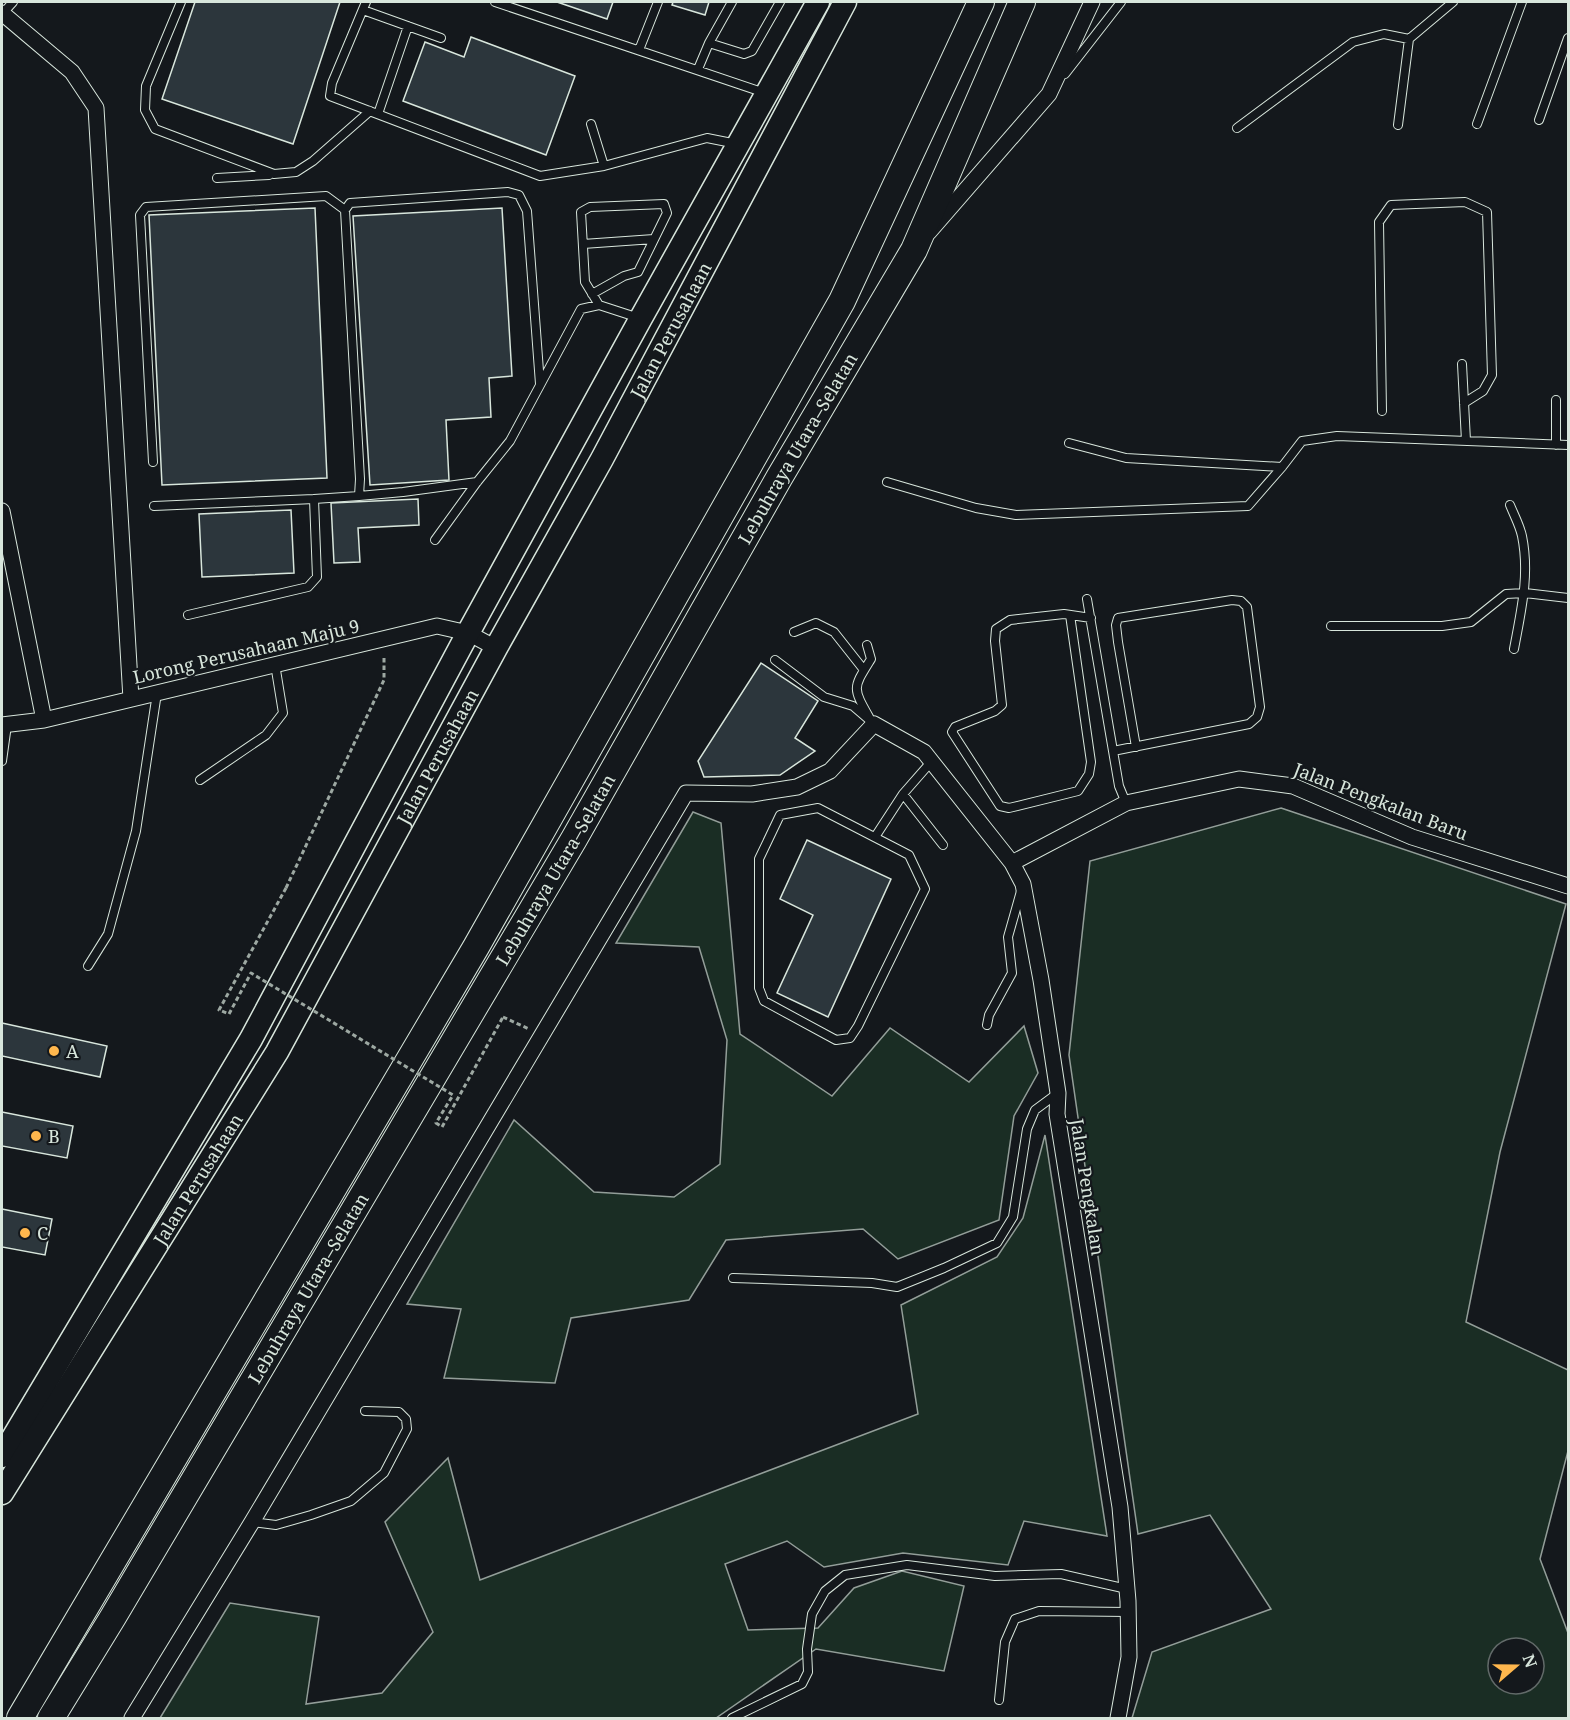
<svg xmlns="http://www.w3.org/2000/svg" width="1570" height="1720" font-family="'Noto Serif',serif">
	<rect width="100%" height="100%" fill="#14181c"/>
	<path fill="#1a2d24" stroke="#939e99" stroke-width="1.5" fill-rule="evenodd" d="M 1281,808 L 1566,904 L 1500,1152 L 1466,1322 L 1568,1370 L 1568,1451 L 1540,1559 L 1568,1633 L 1568,1718 L 1132,1718 L 1152,1652 L 1271,1609 L 1210,1515 L 1138,1534 L 1069,1055 L 1090,861 ZM 1498,1648 L 1534,1648 L 1534,1684 L 1498,1684 Z
		M 693,812 L 721,823 L 740,1034 L 832,1096 L 890,1028 L 969,1082 L 1024,1026 L 1038,1073 L 1014,1116 L 999,1220 L 898,1259 L 863,1229 L 726,1240 L 689,1300 L 571,1318 L 555,1383 L 444,1378 L 461,1309 L 407,1304 L 514,1120 L 594,1192 L 674,1197 L 720,1164 L 727,1040 L 699,947 L 616,943 Z
		M 1045,1135 L 1107,1536 L 1024,1521 L 1008,1565 L 903,1553 L 824,1567 L 787,1541 L 725,1564 L 748,1630 L 818,1628 L 854,1588 L 902,1571 L 964,1586 L 944,1671 L 816,1649 L 716,1718 L 160,1718 L 230,1603 L 319,1617 L 306,1704 L 382,1693 L 433,1632 L 385,1522 L 448,1458 L 480,1580 L 918,1414 L 901,1305 L 997,1257 L 1023,1218 Z"/>
	<path fill="#2c363c" stroke="#d8e6dc" stroke-width="1.5" d="M 195,2 L 340,2 L 293,144 L 162,99 Z
		M 557,2 L 613,2 L 607,19 Z
		M 673,2 L 709,2 L 705,15 L 672,5 Z
		M 471,37 L 575,76 L 546,155 L 403,101 L 425,42 L 464,57 Z
		M 315,208 L 327,478 L 162,485 L 149,215 Z
		M 502,208 L 512,376 L 489,378 L 491,417 L 446,420 L 449,480 L 370,485 L 353,216 Z
		M 418,499 L 419,525 L 358,528 L 360,562 L 334,563 L 331,503 Z
		M 291,510 L 294,573 L 202,577 L 199,514 Z
		M 761,663 L 818,701 L 795,738 L 815,751 L 780,775 L 704,777 L 698,761 Z
		M 807,840 L 891,879 L 828,1017 L 777,993 L 813,915 L 780,899 Z
		M 2,1023 L 107,1046 L 100,1077 L 2,1056 Z
		M 2,1112 L 73,1126 L 67,1158 L 2,1146 Z
		M 2,1209 L 52,1219 L 45,1255 L 2,1247 Z"/>
	<g fill="none" stroke-linecap="round" stroke-linejoin="round">
		<defs>
			<path id="lane" d="M 181,2 L 146,86 L 145,110 L 155,129 L 274,174 L 296,172 L 313,161 L 370,111
				M 366,2 L 332,83 L 330,96 L 540,176 L 604,166 L 707,138 L 737,144
				M 495,2 L 765,93
				M 363,10 L 441,38
				M 2,14 L 13,2
				M 709,43 L 744,54 L 752,51 L 780,2
				M 639,50 L 658,2
				M 698,69 L 709,43 L 732,2
				M 1065,74 L 1121,2
				M 378,114 L 408,26
				M 1539,120 L 1568,38
				M 591,124 L 604,166
				M 1477,124 L 1522,2
				M 1398,125 L 1409,39 L 1453,2
				M 1237,128 L 1353,42 L 1384,34 L 1409,39
				M 217,178 L 269,175
				M 583,244 L 654,239
				M 592,294 L 624,276 L 638,272 L 667,213 L 664,204 L 590,207 L 581,212 L 585,282 L 599,305
				M 1462,364 L 1466,441
				M 1382,411 L 1379,222 L 1391,205 L 1465,202 L 1487,212 L 1492,375 L 1483,391 L 1464,403
				M 1069,443 L 1126,458 L 1282,467
				M 1556,445 L 1556,400
				M 153,462 L 140,215 L 146,207 L 326,196 L 345,210
				M 477,482 L 403,492 L 359,496 L 360,479 L 345,210 L 350,203 L 508,192 L 519,195 L 527,211 L 540,384
				M 887,482 L 976,508 L 1016,515 L 1248,506 L 1282,467 L 1302,441 L 1337,436 L 1568,445
				M 1510,505 C 1514,515 1520,526 1522,536 C 1530,575 1521,611 1514,649
				M 154,506 L 314,499
				M 435,540 L 477,482 L 510,441 L 581,309 L 599,305 L 639,318
				M 1087,599 L 1119,786 L 1126,803
				M 188,615 L 308,587 L 317,577 L 314,499 L 359,496
				M 1070,615 L 1091,762 L 1089,774 L 1078,791 L 1009,808 L 1000,806 L 952,732 L 955,727 L 995,711 L 1002,705 L 995,641 L 996,629 L 1010,620 L 1064,614 L 1091,618
				M 1331,626 L 1442,626 L 1471,622 L 1506,594 L 1525,593 L 1568,598
				M 794,632 L 816,623 L 834,632 L 864,670
				M 867,645 L 871,659 C 853,688 852,687 869,717
				M 775,660 L 824,697 L 853,706 L 874,724
				M 1113,751 L 1249,724 L 1257,717 L 1260,707 L 1247,607 L 1241,601 L 1232,600 L 1118,618 L 1116,625 L 1118,642 L 1136,747
				M 2,761 L 7,725
				M 200,780 L 266,735 L 283,713 L 275,664
				M 903,794 L 943,845
				M 818,808 L 909,855 L 925,889 L 858,1026 L 850,1038 L 836,1040 L 764,1001 L 759,988 L 759,859 L 780,815 Z
				M 875,837 L 903,794 L 931,762
				M 88,966 L 108,934 L 136,831 L 157,693
				M 987,1025 L 989,1015 L 1012,973 L 1008,937 L 1021,891
				M 733,1278 L 872,1283 L 897,1287 L 944,1268 L 997,1243 L 1013,1217 L 1027,1129 L 1035,1110 L 1058,1093
				M 252,1522 L 276,1525 L 311,1515 L 351,1501 L 384,1473 L 407,1429 L 406,1419 L 399,1412 L 365,1411
				M 999,1700 L 1005,1642 L 1015,1619 L 1039,1611 L 1128,1612
				M 732,1718 L 802,1684 L 808,1672 L 807,1649 L 812,1614 L 825,1591 L 845,1575 L 907,1565 L 995,1576 L 1061,1574 L 1127,1589"/>
			<path id="street" d="M 2,13 L 72,72 L 96,108 L 131,699
				M 929,232 L 1049,94 L 1092,2
				M 2,511 L 44,720
				M 2,725 L 44,720 L 437,626 L 468,633 L 496,648
				M 1012,863 L 1126,803 L 1239,779 L 1293,786 L 1412,837 L 1568,886
				M 132,1718 L 252,1522 L 686,793 L 752,794 L 797,787 L 830,771 L 874,724 L 924,752 L 1012,863 L 1023,884 L 1041,980 L 1058,1093 L 1057,1114 L 1120,1507 L 1128,1601 L 1129,1657 L 1118,1718"/>
			<g id="primary">
				<path d="M 2,1456 L 251,1039 L 468,633 L 641,318 L 818,2"/>
				<path id="s1" d="M 2,1493 L 277,1052 L 496,648 L 602,459 L 845,2"/>
			</g>
			<g id="highway">
				<path d="M 20,1718 L 476,947 L 842,301 L 981,2"/>
				<path id="s2" d="M 51,1718 L 113,1617 L 574,839 L 779,478 L 914,250 L 1022,2"/>
			</g>
		</defs>
		<use href="#lane" stroke="#d8e6dc" stroke-width="10"/>
		<use href="#street" stroke="#d8e6dc" stroke-width="17"/>
		<use href="#primary" stroke="#d8e6dc" stroke-width="25"/>
		<use href="#highway" stroke="#d8e6dc" stroke-width="28"/>
		<path stroke="#9da8a2" stroke-width="3" stroke-dasharray="4.5 3" stroke-linecap="butt" d="M 286,888 L 384,680 L 384,655
			M 503,1017 L 529,1029"/>
		<use href="#lane" stroke="#14181c" stroke-width="8"/>
		<use href="#street" stroke="#14181c" stroke-width="15"/>
		<use href="#primary" stroke="#14181c" stroke-width="22"/>
		<use href="#highway" stroke="#14181c" stroke-width="26"/>
		<path stroke="#9da8a2" stroke-width="3" stroke-dasharray="4.5 3" stroke-linecap="butt" d="M 286,888 L 219,1010 L 229,1014 L 251,973 L 453,1095 L 436,1123 L 442,1127 L 503,1017"/>
	</g>
	<g fill="#ffb74d" stroke="#14181c" stroke-width="2">
		<circle cx="54" cy="1051" r="6"/>
		<circle cx="36" cy="1136" r="6"/>
		<circle cx="25" cy="1233" r="6"/>
	</g>
	<g text-anchor="middle" dominant-baseline="central" stroke-width="4.5" stroke-linejoin="round" paint-order="stroke">
		<g font-size="18" fill="#d8e6dc" stroke="#14181c">
			<text stroke="none"><textPath href="#s1" startOffset="1342">Jalan Perusahaan</textPath></text>
			<text stroke="none"><textPath href="#s2" startOffset="1473">Lebuhraya Utara–Selatan</textPath></text>
			<text transform="translate(246 651) rotate(-13)">Lorong Perusahaan Maju 9</text>
			<text stroke="none"><textPath href="#s1" startOffset="856">Jalan Perusahaan</textPath></text>
			<text transform="translate(1381 801) rotate(21)">Jalan Pengkalan Baru</text>
			<text stroke="none"><textPath href="#s2" startOffset="987">Lebuhraya Utara–Selatan</textPath></text>
			<text stroke="none"><textPath href="#s1" startOffset="370">Jalan Perusahaan</textPath></text>
			<text transform="translate(1088 1187) rotate(81)">Jalan Pengkalan</text>
			<text stroke="none"><textPath href="#s2" startOffset="501">Lebuhraya Utara–Selatan</textPath></text>
		</g>
		<g font-size="18" fill="#d8e6dc" stroke="#14181c" text-anchor="start">
			<text x="66" y="1051">A</text>
			<text x="48" y="1136">B</text>
			<text x="37" y="1233">C</text>
		</g>
	</g>
	<rect width="1570" height="1720" fill="none" stroke="#d8e6dc" stroke-width="6"/>
	<g transform="translate(1516 1666) rotate(70)"><circle r="28" fill="#14181c" stroke="#626a69" stroke-width="1.5"/>
	<path d="M0-4.5L10 22L0 15L-10 22Z" fill="#ffb74d"/>
	<text y="-9" font-size="16" font-weight="bold" text-anchor="middle" fill="#d8e6dc">N</text>
	</g>
</svg>
